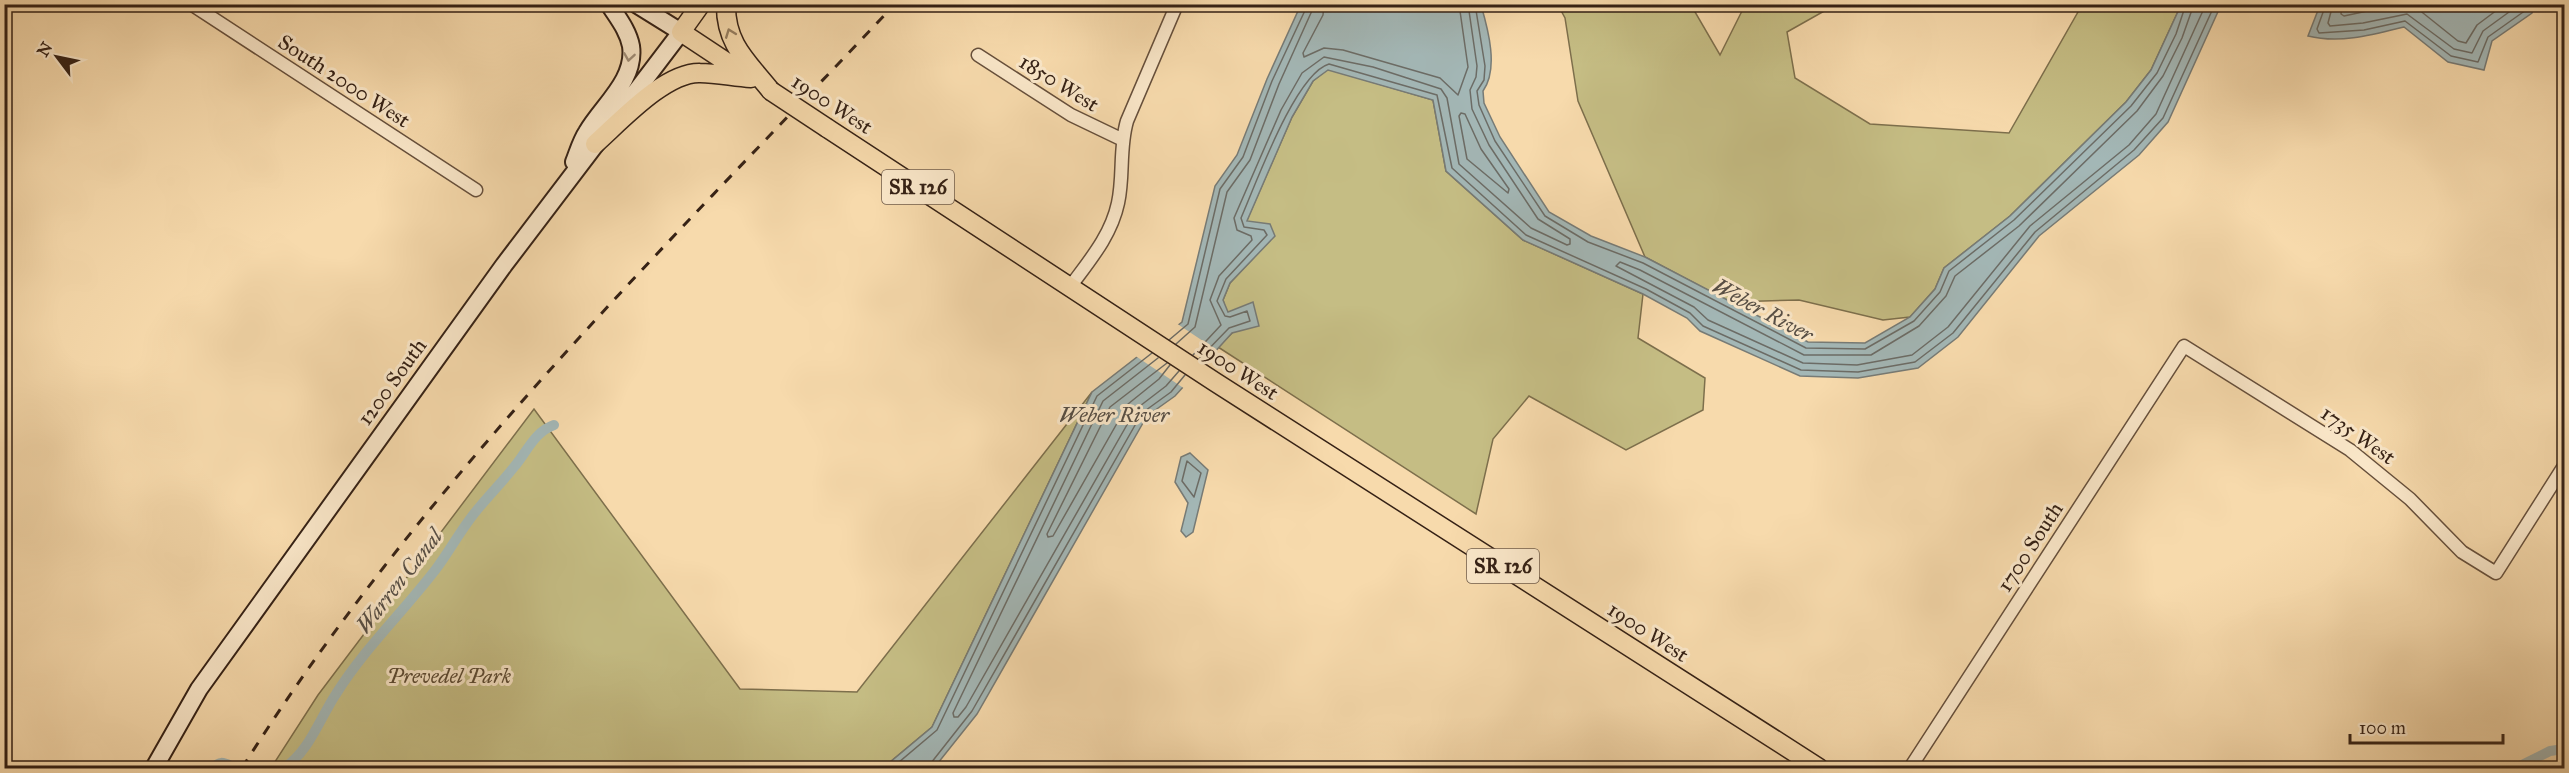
<svg xmlns="http://www.w3.org/2000/svg" width="2569" height="773" font-family="'IM FELL Great Primer',serif">
	<rect width="100%" height="100%" fill="#f7daac"/>
	<filter id="stains"><feTurbulence type="fractalNoise" baseFrequency=".00333" numOctaves="4"/><feColorMatrix values="0 0 0 0 .2 0 0 0 0 .09 0 0 0 0 .02 0 0 0 .5 -.17"/></filter>
	<radialGradient id="worn" r=".72"><stop offset=".6" stop-color="#630" stop-opacity="0"/><stop offset="1" stop-color="#630" stop-opacity=".3"/></radialGradient>
	<path fill="#c5bd84" stroke="#7d6f4c" stroke-width="1.5" d="M 1558,5 L 1691,5 L 1720,55 L 1745,5 L 1835,5 L 1787,32 L 1795,78 L 1870,124 L 2009,133 L 2082,5 L 2181,5 L 2151,70 L 2126,102 L 2010,216 L 1944,268 L 1935,289 L 1910,317 L 1883,320 L 1799,300 L 1730,302 L 1645,257 L 1578,101 L 1565,18 Z
		M 1328,69 L 1433,100 L 1446,171 L 1523,240 L 1643,294 L 1638,338 L 1705,378 L 1703,410 L 1626,450 L 1529,396 L 1493,439 L 1476,514 L 1218,347 L 1232,333 L 1223,300 L 1230,283 L 1274,236 L 1246,222 L 1292,117 L 1313,81 Z
		M 1092,392 L 932,727 L 883,768 L 271,768 L 318,695 L 534,409 L 740,689 L 857,692 Z"/>
	<path fill="#a3b7b6" stroke="#777b76" stroke-width="1.5" d="M 1304,5 L 1481,5 C 1488,29 1499,69 1483,91 L 1484,103 L 1500,137 L 1549,212 L 1591,236 L 1645,257 L 1808,342 L 1865,343 L 1910,317 L 1935,289 L 1944,268 L 2010,216 L 2126,102 L 2151,70 L 2181,5 L 2221,5 L 2168,122 L 2139,155 L 2039,236 L 1958,337 L 1918,368 L 1858,378 L 1800,376 L 1700,331 L 1687,318 L 1643,294 L 1523,240 L 1446,171 L 1433,100 L 1328,70 L 1313,81 L 1292,117 L 1247,221 L 1270,224 L 1275,236 L 1230,283 L 1223,300 L 1228,312 L 1253,302 L 1259,326 L 1232,333 L 1175,396 L 1147,416 L 977,714 L 934,768 L 883,768 L 932,727 L 1092,392 L 1182,322 L 1215,186 L 1237,155 L 1267,79 L 1298,11 Z
		M 2320,5 L 2320,4 L 2534,5 L 2532,13 L 2492,41 L 2484,70 L 2448,62 L 2404,27 C 2372,35 2340,44 2308,36 Z
		M 1190,453 L 1208,470 L 1193,532 L 1186,537 L 1181,531 L 1188,503 L 1175,482 L 1181,457 Z"/>
	<path fill="#f7daac" d="M 1176,323 L 1218,351 L 1185,389 L 1134,355 Z"/>
	<g fill="none" stroke-linecap="round" stroke-linejoin="round">
		<path stroke="#6c6c66" stroke-width="1.5" d="M 1324,4 L 1323,15 L 1303,53 L 1304,57 L 1324,48 L 1343,50 L 1440,78 L 1458,95 L 1468,67 L 1459,4
			M 1475,4 L 1485,66 L 1484,80 L 1477,91 L 1479,105 L 1495,141 L 1545,216 L 1588,242 L 1643,263 L 1806,348 L 1865,349 L 1914,321 L 1940,292 L 1949,271 L 2014,220 L 2131,106 L 2157,73 L 2176,34 L 2186,4
			M 2194,4 L 2182,38 L 2163,76 L 2137,111 L 2019,226 L 1955,276 L 1946,296 L 1919,326 L 1871,355 L 1804,355 L 1640,270 L 1620,262 L 1616,266 L 1694,307 L 1708,320 L 1803,363 L 1857,365 L 1912,355 L 1948,327 L 2030,226 L 2129,145 L 2156,114 L 2206,4
			M 2326,4 L 2317,29 L 2319,33 L 2364,30 L 2405,21 L 2451,56 L 2478,62 L 2488,37 L 2526,10 L 2528,4
			M 2333,4 L 2328,23 L 2330,26 L 2363,23 L 2407,14 L 2454,49 L 2472,53 L 2483,31 L 2520,4
			M 2342,4 L 2341,14 L 2344,16 L 2400,4
			M 2408,4 L 2418,9 L 2458,41 L 2466,43 L 2477,25 L 2505,4
			M 1461,113 L 1465,114 L 1481,149 L 1509,189 L 1508,193 L 1467,159 L 1459,116 Z
			M 1169,340 L 1188,324 L 1220,189 L 1243,157 L 1272,81 L 1308,4
			M 1176,344 L 1195,327 L 1227,192 L 1250,160 L 1279,84 L 1315,4
			M 1193,355 L 1221,325 L 1210,300 L 1219,276 L 1252,240 L 1251,236 L 1237,230 L 1234,218 L 1281,110 L 1302,73 L 1324,57 L 1373,67 L 1441,89 L 1447,98 L 1459,164 L 1531,228 L 1567,245 L 1570,244 L 1570,239 L 1538,219 L 1489,145 L 1472,109 L 1470,90 L 1476,77 L 1477,66 L 1468,4
			M 1158,358 L 1103,401 L 953,713 L 954,717 L 958,717 L 966,707 L 1136,409 L 1166,386 L 1179,371
			M 1199,359 L 1229,328 L 1250,321 L 1247,311 L 1230,317 L 1225,316 L 1217,301 L 1226,279 L 1267,235 L 1264,230 L 1244,227 L 1241,218 C 1256,184 1295,74 1329,64 L 1437,95 L 1452,168 L 1526,235 L 1646,289 L 1690,313 L 1703,326 L 1801,370 L 1858,372 L 1915,362 L 1953,333 L 2035,232 L 2134,150 L 2163,118 L 2215,4
			M 1167,363 L 1110,407 L 1047,534 L 1048,537 L 1053,536 L 1128,404 L 1159,379 L 1170,365
			M 1187,461 L 1201,473 L 1194,497 L 1182,481 Z
			M 892,768 L 937,730 L 1097,396 L 1152,353
			M 930,768 L 931,763 L 972,711 L 1142,413 L 1171,392 L 1185,375"/>
		<path stroke="#a3b7b6" stroke-width="10" d="M 213,768 C 219,761 223,762 231,766
			M 284,768 C 309,752 320,718 336,694 C 364,649 404,611 436,569 C 448,553 458,535 470,519 C 483,501 500,485 514,467 C 527,452 534,432 554,425
			M 2516,768 L 2550,751 L 2564,749"/>
		<defs>
			<path id="minor" d="M 191,4 L 476,190
				M 978,55 L 1071,115 L 1121,139
				M 1070,287 C 1089,261 1111,236 1118,203 C 1124,176 1119,148 1127,121 L 1177,4
				M 1910,768 L 2184,346 L 2350,450 L 2410,499 L 2462,552 L 2496,573 L 2564,466"/>
			<path id="secondary" d="M 574,162 C 578,152 581,141 587,132 C 602,106 636,80 631,46 C 628,30 617,17 609,4
				M 154,768 L 199,689 L 504,265 L 681,32 L 636,4"/>
			<path id="primary" d="M 701,4 L 681,32 L 749,77
				M 726,4 C 725,44 748,62 771,91
				M 827,128 L 1215,382 L 1819,768
				M 595,144 C 620,122 665,72 700,73 C 717,73 734,77 751,78"/>
		</defs>
		<use href="#minor" stroke="#664f3b" stroke-width="15"/>
		<use href="#secondary" stroke="#352115" stroke-width="20"/>
		<use href="#primary" stroke="#352115" stroke-width="21"/>
		<use href="#minor" stroke="#fae7c9" stroke-width="12"/>
		<use href="#secondary" stroke="#fae7c9" stroke-width="16"/>
		<use href="#primary" stroke="#f7daac" stroke-width="18"/>
		<path stroke="#352115" stroke-width="3" stroke-dasharray="10 10" stroke-linecap="butt" d="M 242,768 C 421,483 665,248 895,4"/>
		<defs>
			<path id="primary-bridge" d="M 771,91 L 827,128"/>
		</defs>
		<use href="#primary-bridge" stroke="#352115" stroke-width="21" stroke-linecap="butt"/>
		<use href="#primary-bridge" stroke="#f7daac" stroke-width="18"/>
	</g>
	<defs><path id="oneway-chevron" d="M-2-3.5L2.5 0L-2 3.5" fill="none" stroke-width="1.6" stroke-linecap="round" stroke-linejoin="round" transform="scale(1.5)"/></defs>
	<use stroke="#967e60" href="#oneway-chevron" transform="translate(730 33) rotate(-111)"/>
	<use stroke="#a18e78" href="#oneway-chevron" transform="translate(629 57) rotate(99)"/>
	<g text-anchor="middle" dominant-baseline="central" stroke-width="6" stroke-linejoin="round" paint-order="stroke">
		<g fill="#fae7c9" stroke="#705c4b" stroke-width="1.5">
			<rect x="882" y="170" width="72" height="34" rx="4.5"/>
			<rect x="1467" y="549" width="72" height="34" rx="4.5"/>
		</g>
		<g font-size="20" font-weight="bold" fill="#352115">
			<text x="918" y="187">SR 126</text>
			<text x="1503" y="566">SR 126</text>
		</g>
		<g font-size="21" fill="#352115" stroke="#fae7c9">
			<text transform="translate(344 81) rotate(33)">South 2000 West</text>
			<text transform="translate(1059 83) rotate(32)">1850 West</text>
			<text transform="translate(832 104) rotate(33)">1900 West</text>
			<text transform="translate(1238 370) rotate(33)">1900 West</text>
			<text transform="translate(392 382) rotate(-54)">1200 South</text>
			<text transform="translate(2358 435) rotate(35)">1735 West</text>
			<text transform="translate(2030 547) rotate(-57)">1700 South</text>
			<text transform="translate(1648 632) rotate(33)">1900 West</text>
		</g>
		<g font-size="21" font-style="italic" fill="#594831" stroke="#fae7c9">
			<text x="449" y="676">Prevedel Park</text>
		</g>
		<g font-size="22" font-style="italic" fill="#564e45" stroke="#fae7c9">
			<text transform="translate(1763 310) rotate(28)">Weber River</text>
			<text x="1114" y="414">Weber River</text>
			<text transform="translate(399 581) rotate(-52)">Warren Canal</text>
		</g>
	</g>
	<rect width="2569" height="773" fill="none" stroke="#f7daac" stroke-width="24"/>
	<rect x="6" y="6" width="2557" height="761" fill="none" stroke="#352115" stroke-width="3"/>
	<rect x="12" y="12" width="2545" height="749" fill="none" stroke="#352115" stroke-width="1.5"/>
	<g transform="translate(57 57) rotate(302)" stroke="#fae7c9" stroke-width="4.5" paint-order="stroke">
	<path d="M0-4.5L10 22L0 15L-10 22Z" fill="#352115"/>
	<text y="-9" font-size="16" font-weight="bold" text-anchor="middle" fill="#352115">N</text>
	</g>
	<path d="M2350 734v9h153v-9" fill="none" stroke="#352115" stroke-width="3"/>
	<text x="2359" y="734" font-size="18" fill="#352115" stroke="#fae7c9" stroke-width="4.5" paint-order="stroke">100 m</text>
	<rect width="100%" height="100%" filter="url(#stains)"/>
	<rect width="100%" height="100%" fill="url(#worn)"/>
</svg>
